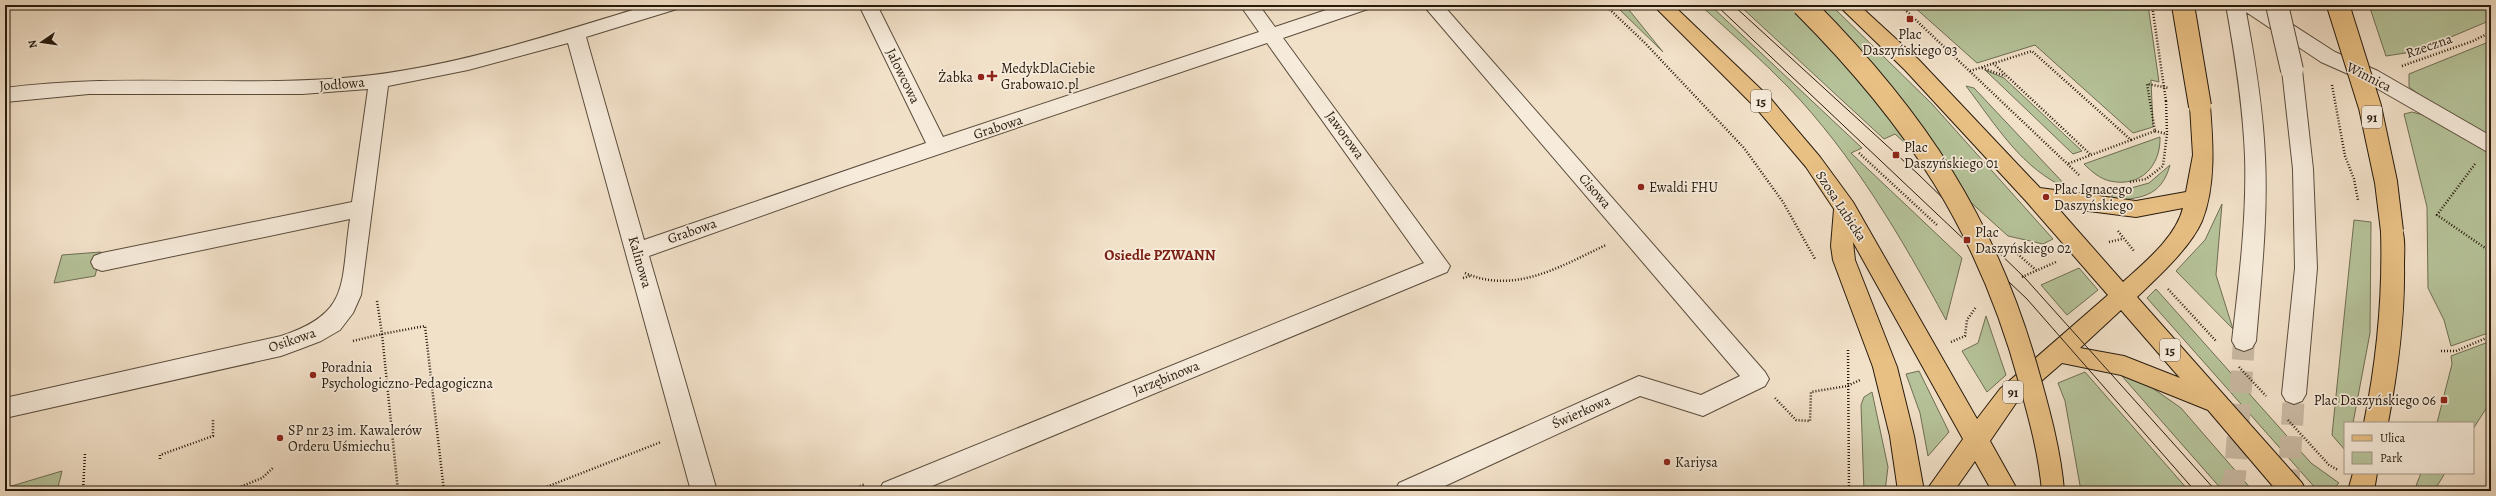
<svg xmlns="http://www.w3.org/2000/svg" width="2496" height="496" font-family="Alegreya,serif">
	<rect width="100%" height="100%" fill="#f2e1c9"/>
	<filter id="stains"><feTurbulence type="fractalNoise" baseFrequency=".005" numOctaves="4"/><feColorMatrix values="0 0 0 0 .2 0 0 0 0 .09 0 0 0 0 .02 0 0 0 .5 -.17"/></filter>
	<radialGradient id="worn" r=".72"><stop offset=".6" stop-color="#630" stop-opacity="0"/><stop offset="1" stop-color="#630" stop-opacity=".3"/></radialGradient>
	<path fill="#b6c39a" stroke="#6e6e54" d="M 1615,5 L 1625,5 L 1663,52 Z
		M 1700,5 L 1710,5 L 1862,148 L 1851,153 L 1962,258 L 1946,320 C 1902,238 1853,155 1789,88 C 1761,59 1730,32 1700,5 Z
		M 1739,5 L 1831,5 L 1932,104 L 2053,239 L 2043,244 L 2008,236 L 1895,134 L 1884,139 Z
		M 1912,5 L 2148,5 L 2159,82 L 2151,80 L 2153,127 L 2133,133 L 2035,45 L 1977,63 Z
		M 2369,5 L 2491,5 L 2491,20 L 2418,51 L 2386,56 Z
		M 2491,41 L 2491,137 L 2443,112 L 2409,87 L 2409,74 Z
		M 1985,70 L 2004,78 L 2082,151 L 2073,154 Z
		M 1966,86 L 1974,88 L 2069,189 C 2022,170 1996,125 1966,86 Z
		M 2412,112 L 2427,116 L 2491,154 L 2491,332 L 2451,346 L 2444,320 L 2428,288 L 2427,207 L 2404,114 Z
		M 2160,137 C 2161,165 2141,188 2110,181 C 2100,179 2091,171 2084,164 Z
		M 2170,165 C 2161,198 2140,198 2110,201 L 2113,193 L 2149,183 Z
		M 2222,204 L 2216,275 L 2233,329 L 2176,271 L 2205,240 Z
		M 2354,220 L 2371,222 L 2370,333 L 2353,423 L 2345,423 L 2345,450 L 2332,435 Z
		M 101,252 L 95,276 L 54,283 L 62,255 Z
		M 2079,268 L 2098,290 L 2067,315 L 2041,285 Z
		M 2156,289 L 2311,463 L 2339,483 L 2330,491 L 2318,491 L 2147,298 Z
		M 1986,316 L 2006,375 L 1987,392 L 1962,351 L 1978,343 Z
		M 2491,341 L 2491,401 L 2473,429 L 2473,423 L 2437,423 L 2452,364 L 2451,356 Z
		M 1919,371 L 1949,432 L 1928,456 L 1920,413 L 1906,374 Z
		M 2085,372 L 2189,491 L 2081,491 L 2065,401 L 2058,383 Z
		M 2121,375 L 2151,387 L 2181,408 L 2253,491 L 2223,491 Z
		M 1872,392 L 1888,467 L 1885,491 L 1864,491 L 1861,405 L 1864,397 Z
		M 62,471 L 57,491 L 5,491 L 5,488 Z
		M 2421,473 L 2445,473 L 2434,491 L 2414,491 Z"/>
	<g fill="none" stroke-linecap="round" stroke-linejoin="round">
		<path stroke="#c9b9a3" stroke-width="22" stroke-dasharray="22 11" stroke-linecap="butt" d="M 2230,491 L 2235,476 L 2244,341
			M 2288,491 L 2294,394"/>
		<defs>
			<path id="minor" d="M 649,5 L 679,5 L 677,9 L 586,37 L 644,240 L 926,143 L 859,5 L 877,5 L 943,137 L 1259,32 L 1240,5 L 1259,5 L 1275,27 L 1341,5 L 1370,5 L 1368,9 L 1283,38 L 1450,266 L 1447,272 L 920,491 L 879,491 L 883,483 L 1424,263 L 1267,43 L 845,186 L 649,256 L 717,491 L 691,491 L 568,43 L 468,70 L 388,86 L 361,295 L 353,313 L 340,330 L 321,341 L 300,349 L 281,356 L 5,418 L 5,398 L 281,336 C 352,313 340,283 350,219 L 102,271 L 94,268 L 91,262 L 94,256 L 102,253 L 352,202 L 368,89 L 302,94 L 89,94 L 5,102 L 5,88 C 118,73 230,87 343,78 C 448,70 549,35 649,5 Z
				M 1423,5 L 1443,5 L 1765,372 L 1769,379 L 1765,386 L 1703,416 L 1640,396 L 1434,491 L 1395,491 L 1399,483 L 1639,376 L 1701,395 L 1740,376 Z
				M 2226,5 L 2262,5 L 2335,52 L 2378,71 L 2491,136 L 2491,154 L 2364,81 L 2321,62 L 2246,12 C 2255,60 2263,108 2265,157 C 2268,218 2261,280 2256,341 L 2252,348 L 2244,351 L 2236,348 L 2232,341 C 2239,280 2247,218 2245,156 C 2243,105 2235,55 2226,5 Z
				M 2292,63 L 2299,65 L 2302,70 L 2313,169 L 2317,268 L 2306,394 L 2302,401 L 2294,404 L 2286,401 L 2282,394 L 2295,268 L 2293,169 L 2282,70 L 2285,65 Z"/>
			<path id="major" d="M 1653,5 L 1673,5 L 1770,98 L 1820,157 L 1853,202 L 1977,419 L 2000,389 L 2108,295 L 2026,201 L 1905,70 L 1838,5 L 1859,5 L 1919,60 L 2040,188 L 2136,201 L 2186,192 L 2193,155 L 2190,106 L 2193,101 L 2200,99 L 2207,101 L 2210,106 C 2213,142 2216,186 2202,221 C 2190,248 2158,277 2137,297 L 2302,483 L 2306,491 L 2277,491 L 2208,410 L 2121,375 L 2062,363 L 2016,403 L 1990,441 L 2018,491 L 1992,491 L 1975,461 L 1954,491 L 1926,491 L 1963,439 L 1853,242 L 1855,260 L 1897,367 L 1914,436 L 1924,491 L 1898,491 L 1890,436 L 1873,367 L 1833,260 L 1831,246 L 1834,209 L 1806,167 L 1756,108 ZM 2057,207 L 2136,217 L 2183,208 C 2176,237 2145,262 2123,282 ZM 2121,310 L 2180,378 L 2124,356 L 2080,348 Z
				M 2392,223 L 2400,225 C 2406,236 2404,252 2404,264 C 2405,318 2398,370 2388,423 L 2364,423 C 2377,359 2383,296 2381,231 L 2384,225 Z
				M 2353,473 L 2377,473 L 2374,491 L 2348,491 Z"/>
		</defs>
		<use href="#minor" stroke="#5a4c3c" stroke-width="2"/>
		<use href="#major" stroke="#271a0d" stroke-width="2"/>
		<path stroke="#271a0d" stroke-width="2.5" stroke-dasharray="1 2" stroke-linecap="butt" d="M 1605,5 L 1644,42 L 1744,148 L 1783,202 L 1815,259
			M 1900,5 L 2079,175
			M 1385,9 L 1396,5
			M 1993,63 L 2091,155
			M 2402,66 L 2473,41 L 2491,32
			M 1982,68 L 2005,76
			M 1970,71 L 2032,51 L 2131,140 L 2067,164
			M 2332,85 L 2345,156 L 2354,179 L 2358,200
			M 2155,131 L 2167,134
			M 2131,140 L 2155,131 L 2147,84 L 2169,88
			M 1859,153 L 1938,226
			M 2475,164 L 2437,215 L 2491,252
			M 2130,182 L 2146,179 L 2163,166 L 2167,134 L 2166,101
			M 2118,231 L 2134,251
			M 2109,242 L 2122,239
			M 2013,250 L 2037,271
			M 1465,273 C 1515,295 1561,266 1606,245
			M 2022,277 L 2056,262
			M 1463,278 L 1470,276
			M 2168,289 L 2216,341
			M 377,301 L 382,334 L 425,326 L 444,491
			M 353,341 L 382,334 L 398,491
			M 1951,342 L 1965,336 L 1967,320 L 1976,307
			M 1848,350 L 1849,491
			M 2441,351 L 2456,351 L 2491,336
			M 2239,367 L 2266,396
			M 1775,398 L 1796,420 L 1810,421 L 1811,392 L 1847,386 L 1860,380
			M 2288,420 L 2329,465 L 2338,470
			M 160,459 L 160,455 L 213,436 L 213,420
			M 83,491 L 85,453
			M 230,491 L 262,478 L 274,467
			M 536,491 L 661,442
			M 849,491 L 865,484"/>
		<use href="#minor" fill="#f7ecdc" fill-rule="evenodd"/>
		<use href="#major" fill="#e9c084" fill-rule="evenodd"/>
		<path stroke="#271a0d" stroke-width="1" d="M 1716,5 L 2027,299 L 2195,491
			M 1733,5 L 1918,174 L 2025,278 L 2216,491"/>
		<defs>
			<path id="minor-bridge" d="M 2277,5 L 2292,70"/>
			<path id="major-bridge" d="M 1803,5 C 1916,118 1988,226 2030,381 C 2040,417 2050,454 2053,491
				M 2183,5 L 2200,106
				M 2338,5 L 2370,107 L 2386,182 L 2392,231"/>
		</defs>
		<use href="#minor-bridge" stroke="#5a4c3c" stroke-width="24" stroke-linecap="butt"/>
		<use href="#major-bridge" stroke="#271a0d" stroke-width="24" stroke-linecap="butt"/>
		<path stroke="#271a0d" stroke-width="2.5" stroke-dasharray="1 2" stroke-linecap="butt" d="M 2152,5 L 2166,101"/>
		<use href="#minor-bridge" stroke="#f7ecdc" stroke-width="22"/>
		<use href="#major-bridge" stroke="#e9c084" stroke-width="22"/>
	</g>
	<g fill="#8f2418" stroke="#f7ecdc" stroke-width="1.5">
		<rect x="1906" y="15" width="8" height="8" rx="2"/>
		<path d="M990 70h4v4h4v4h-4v4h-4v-4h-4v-4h4z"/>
		<circle cx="981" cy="77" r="4"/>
		<rect x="1892" y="151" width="8" height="8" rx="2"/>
		<circle cx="1641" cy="187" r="4"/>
		<circle cx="2046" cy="197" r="4"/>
		<rect x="1963" y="236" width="8" height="8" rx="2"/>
		<circle cx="313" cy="375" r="4"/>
		<rect x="2440" y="396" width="8" height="8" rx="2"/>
		<circle cx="280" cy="438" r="4"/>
		<circle cx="1667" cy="462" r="4"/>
	</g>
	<g text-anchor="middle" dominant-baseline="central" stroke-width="3.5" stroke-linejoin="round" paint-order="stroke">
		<g fill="#f7ecdc" stroke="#65594b" stroke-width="1">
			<rect x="1751" y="90" width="20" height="22" rx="3"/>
			<rect x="2362" y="106" width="20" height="22" rx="3"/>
			<rect x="2160" y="339" width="20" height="22" rx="3"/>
			<rect x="2003" y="381" width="20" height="22" rx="3"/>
		</g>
		<g font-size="13" font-weight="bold" fill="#271a0d">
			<text x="1761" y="101">15</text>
			<text x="2372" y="117">91</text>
			<text x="2170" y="350">15</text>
			<text x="2013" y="392">91</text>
		</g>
		<g font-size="14" fill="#271a0d" stroke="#f7ecdc" text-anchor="start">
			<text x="1910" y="34" text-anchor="middle">Plac<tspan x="1910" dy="16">Daszyńskiego 03</tspan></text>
			<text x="1001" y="68">MedykDlaCiebie<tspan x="1001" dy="16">Grabowa10.pl</tspan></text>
			<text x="973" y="77" text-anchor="end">Żabka</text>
			<text x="1904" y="147">Plac<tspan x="1904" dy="16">Daszyńskiego 01</tspan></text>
			<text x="1649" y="187">Ewaldi FHU</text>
			<text x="2054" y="189">Plac Ignacego<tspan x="2054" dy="16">Daszyńskiego</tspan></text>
			<text x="1975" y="232">Plac<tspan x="1975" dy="16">Daszyńskiego 02</tspan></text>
			<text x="321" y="367">Poradnia<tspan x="321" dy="16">Psychologiczno-Pedagogiczna</tspan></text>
			<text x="2436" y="400" text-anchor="end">Plac Daszyńskiego 06</text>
			<text x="288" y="430">SP nr 23 im. Kawalerów<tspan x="288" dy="16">Orderu Uśmiechu</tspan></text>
			<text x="1675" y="462">Kariysa</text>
		</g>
		<g font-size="14" fill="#271a0d" stroke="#f7ecdc">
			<text transform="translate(2429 46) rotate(-19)">Rzeczna</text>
			<text transform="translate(903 76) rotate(64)">Jałowcowa</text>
			<text transform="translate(2369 77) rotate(27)">Winnica</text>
			<text transform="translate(342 84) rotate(-5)">Jodłowa</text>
			<text transform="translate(998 127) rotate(-18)">Grabowa</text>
			<text transform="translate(1345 135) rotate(54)">Jaworowa</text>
			<text transform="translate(1595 191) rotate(49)">Cisowa</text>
			<text transform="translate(1841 206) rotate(57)">Szosa Lubicka</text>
			<text transform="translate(692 231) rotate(-19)">Grabowa</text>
			<text transform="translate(640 262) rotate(74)">Kalinowa</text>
			<text transform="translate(292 340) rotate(-19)">Osikowa</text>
			<text transform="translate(1166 378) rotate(-22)">Jarzębinowa</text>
			<text transform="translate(1581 412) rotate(-24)">Świerkowa</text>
		</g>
		<g font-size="15" font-weight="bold" fill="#7a1f14" stroke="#f7ecdc">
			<text x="1160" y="255">Osiedle PZWANN</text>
		</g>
	</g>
	<rect width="2496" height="496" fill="none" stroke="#f2e1c9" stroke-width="20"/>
	<rect x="6" y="6" width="2484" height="484" fill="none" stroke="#271a0d" stroke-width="2"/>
	<rect x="10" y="10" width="2476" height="476" fill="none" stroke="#271a0d"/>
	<rect x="2344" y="422" width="130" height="52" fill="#f7ecdc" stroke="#a49889"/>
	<rect x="2352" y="435" width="20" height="6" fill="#e9c084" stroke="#a49889"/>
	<text x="2380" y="442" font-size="12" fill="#271a0d">Ulica</text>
	<rect x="2352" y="452" width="20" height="12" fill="#b6c39a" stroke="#a49889"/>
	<text x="2380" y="462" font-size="12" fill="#271a0d">Park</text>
	<g transform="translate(42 42) rotate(257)" stroke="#f7ecdc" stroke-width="3" paint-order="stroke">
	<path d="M0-3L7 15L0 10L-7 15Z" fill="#271a0d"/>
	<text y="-6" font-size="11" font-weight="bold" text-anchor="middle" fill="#271a0d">N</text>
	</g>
	<rect width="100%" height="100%" filter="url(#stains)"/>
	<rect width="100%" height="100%" fill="url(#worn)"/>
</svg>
